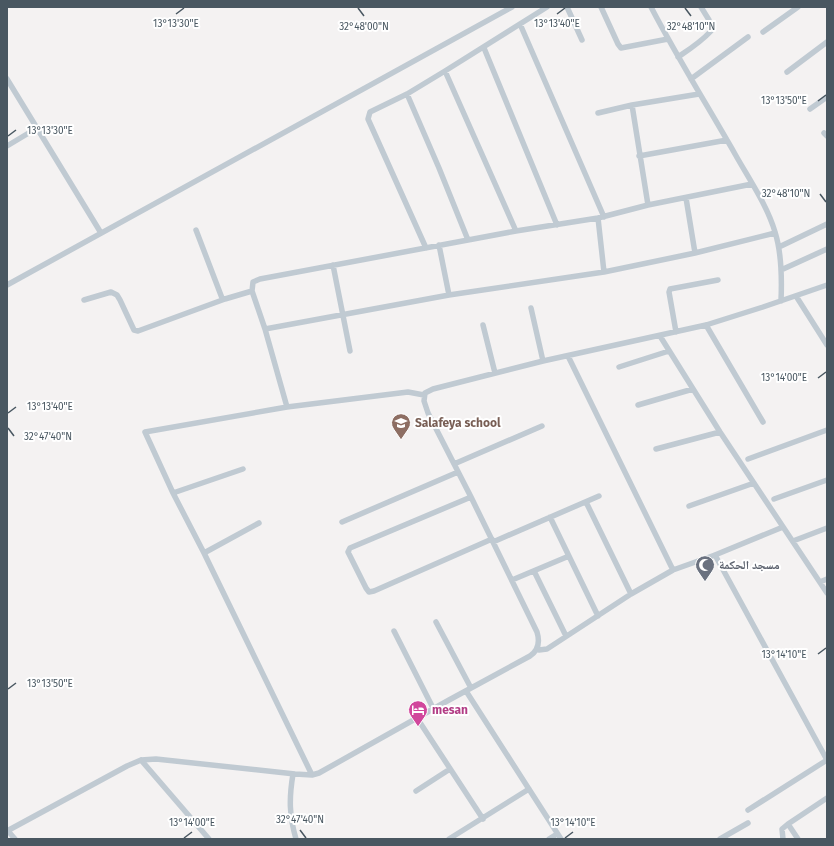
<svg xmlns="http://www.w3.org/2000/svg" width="834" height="846" font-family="'Fira Sans','Noto Naskh Arabic',sans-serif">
	<rect width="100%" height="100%" fill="#f4f2f2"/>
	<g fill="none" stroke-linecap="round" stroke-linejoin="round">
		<path stroke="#c0cad2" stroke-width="5.5" d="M 567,7 L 582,40
			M 601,7 L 618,44 L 621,48 L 668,39
			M 651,7 C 677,57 707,105 735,154 C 749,179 767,205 775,232 C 782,254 782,278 781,301
			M 520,24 L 604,217
			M 763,32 L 798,7
			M 484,48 L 557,225
			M 678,57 C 690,49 701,42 711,31 L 709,20 L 701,7
			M 445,71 L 516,231
			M 787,72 L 827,42
			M 7,79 L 101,233
			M 691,79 L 748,37
			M 407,94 L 439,168 L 468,240
			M 632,105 L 648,205
			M 810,109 L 827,97
			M 598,113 L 632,105 L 699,94
			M 824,133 L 827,136
			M 7,146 L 37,128
			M 639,156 L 727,140
			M 686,198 L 695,253
			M 598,218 L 604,272
			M 196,230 L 222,298 L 225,299 L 252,291
			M 439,245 L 449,295
			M 779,247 L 827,224
			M 426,248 L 368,119 L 370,112 L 407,94 L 445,71 L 547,7
			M 333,265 L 350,351
			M 781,270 L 827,249
			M 7,285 L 512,7
			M 796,296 L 827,345
			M 84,300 L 111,292 L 117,295 L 120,300 L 134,330 L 138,331 L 225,299
			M 531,308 L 543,361
			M 483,325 L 495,373
			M 706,325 L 763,422
			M 265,329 L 449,295 L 604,272 L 695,253 L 775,233
			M 676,332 L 669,292 L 670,289 L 718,280
			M 660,336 L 720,432 L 827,593
			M 568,356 L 673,570
			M 619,367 L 669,351
			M 638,405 L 693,389
			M 287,407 L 265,329 L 252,291 L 253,282 L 260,279 L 516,231 L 598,218 L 648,205 L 752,184
			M 656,449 L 720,432
			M 748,459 L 827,430
			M 454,464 L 542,426
			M 173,493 L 243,469
			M 471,497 L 350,548 L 348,552 L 366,588 L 369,592 L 374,591 L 492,539
			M 774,499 L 827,480
			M 586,502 L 631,594
			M 689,506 L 754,483
			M 550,517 L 598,616
			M 342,522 L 458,472
			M 793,541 L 827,528
			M 493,542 L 599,496
			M 204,553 L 259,523
			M 715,555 L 827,760
			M 534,571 L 566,636
			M 512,580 L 569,556
			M 820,582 L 827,579
			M 436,622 L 471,688
			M 394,631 L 433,708
			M 538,648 L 539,650 L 547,649 L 631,594 L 673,570 L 715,555 L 783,527
			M 466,691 L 561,839
			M 417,718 L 483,819
			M 141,760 L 209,839
			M 293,774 C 289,798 289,815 296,839
			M 312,775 L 204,553 L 173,493 L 145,432 L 287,407 L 408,392 L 424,395
			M 416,791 L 450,769
			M 748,810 L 827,760
			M 788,824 L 798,839
			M 7,831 L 127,766 L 141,760 L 156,759 L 295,774 L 312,775 L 319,773 L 449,700 L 530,656 C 539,650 540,642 537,632 L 471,497 L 428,413 L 424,401 L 425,393 L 433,389 L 543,361 L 706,325 L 763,307 L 827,285
			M 8,831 L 15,839
			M 449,839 L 529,789
			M 549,839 L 557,834
			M 720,839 L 748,823
			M 783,839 L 782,829 L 788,824 L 827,798"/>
	</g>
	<path fill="none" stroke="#495761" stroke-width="1.5" d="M 358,8 L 364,16M 685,8 L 691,16M 176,14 L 184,8M 557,14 L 565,8M 818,101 L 826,95M 8,136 L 16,130M 820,194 L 826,202M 818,378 L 826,372M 8,413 L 16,407M 8,428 L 14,436M 818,654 L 826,648M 8,689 L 16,683M 300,830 L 306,838M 184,838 L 192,832M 565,838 L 573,832"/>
	<defs>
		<symbol id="school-pin" viewBox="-11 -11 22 30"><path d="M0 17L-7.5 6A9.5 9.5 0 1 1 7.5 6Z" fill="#8d6e63" stroke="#fff"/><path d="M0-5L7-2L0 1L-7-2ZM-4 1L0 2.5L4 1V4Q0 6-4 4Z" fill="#fff"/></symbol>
		<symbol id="mosque-pin" viewBox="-11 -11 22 30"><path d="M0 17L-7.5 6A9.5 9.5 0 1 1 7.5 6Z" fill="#6b7280" stroke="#fff"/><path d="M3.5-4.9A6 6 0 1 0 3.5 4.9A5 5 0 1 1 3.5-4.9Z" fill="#fff"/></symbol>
		<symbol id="hotel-pin" viewBox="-11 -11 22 30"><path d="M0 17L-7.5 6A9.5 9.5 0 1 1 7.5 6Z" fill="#d1479c" stroke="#fff"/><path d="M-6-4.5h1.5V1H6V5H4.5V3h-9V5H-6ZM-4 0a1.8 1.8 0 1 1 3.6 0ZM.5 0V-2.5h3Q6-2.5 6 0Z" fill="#fff"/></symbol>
	</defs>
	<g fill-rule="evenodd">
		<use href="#school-pin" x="390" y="412" width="22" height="30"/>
		<use href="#mosque-pin" x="694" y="554" width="22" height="30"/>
		<use href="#hotel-pin" x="407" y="699" width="22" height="30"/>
	</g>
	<g text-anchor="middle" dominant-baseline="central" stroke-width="4" stroke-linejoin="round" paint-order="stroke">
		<g font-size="12" font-weight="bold" fill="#785e54" stroke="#fff" text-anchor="start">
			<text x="415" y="423">Salafeya school</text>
		</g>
		<g font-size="12" font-weight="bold" fill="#5b616d" stroke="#fff" text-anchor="start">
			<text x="719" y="565">مسجد الحكمة</text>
		</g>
		<g font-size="12" font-weight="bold" fill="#b23c85" stroke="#fff" text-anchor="start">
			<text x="432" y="710">mesan</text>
		</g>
	</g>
	<g font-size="10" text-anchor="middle" fill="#495761" stroke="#fff" stroke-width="4" stroke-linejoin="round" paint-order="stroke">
		<text x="557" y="27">13°13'40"E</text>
		<text x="176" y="27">13°13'30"E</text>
		<text x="364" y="30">32°48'00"N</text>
		<text x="691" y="30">32°48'10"N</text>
		<text x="784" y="104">13°13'50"E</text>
		<text x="50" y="134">13°13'30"E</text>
		<text x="786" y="197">32°48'10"N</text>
		<text x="784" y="381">13°14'00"E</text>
		<text x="50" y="410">13°13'40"E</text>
		<text x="48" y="440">32°47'40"N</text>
		<text x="784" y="658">13°14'10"E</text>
		<text x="50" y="687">13°13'50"E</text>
		<text x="300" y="823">32°47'40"N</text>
		<text x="192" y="826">13°14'00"E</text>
		<text x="573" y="826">13°14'10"E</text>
	</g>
	<rect width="834" height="846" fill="none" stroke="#495761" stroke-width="16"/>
</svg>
